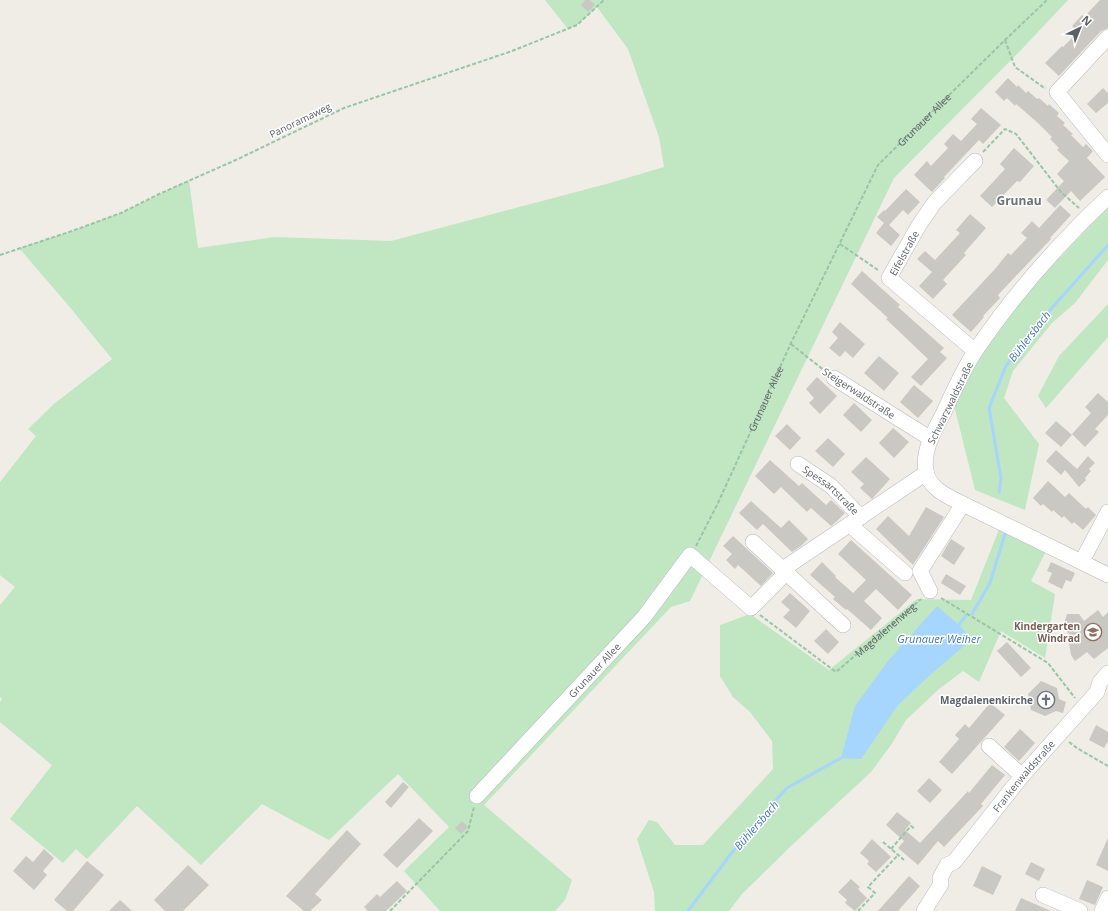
<svg xmlns="http://www.w3.org/2000/svg" width="1108" height="911" font-family="'Open Sans',sans-serif">
	<rect width="100%" height="100%" fill="#efede5"/>
	<path fill="#c1e6c2" d="M 545,0 L 1068,0 L 1022,49 L 894,178 L 690,601 L 671,607 L 484,805 L 572,880 L 565,900 L 555,911 L 440,911 L 404,871 L 449,827 L 398,774 L 329,840 L 262,804 L 201,865 L 137,806 L 87,859 L 76,849 L 63,863 L 10,819 L 52,765 L 0,722 L 0,702 L 2,699 L 0,697 L 0,605 L 15,587 L 0,575 L 0,482 L 36,436 L 28,429 L 54,404 L 112,359 L 68,305 L 19,248 L 72,231 L 121,213 L 189,180 L 198,248 L 275,237 L 391,241 L 610,183 L 664,167 L 659,137 L 628,49 L 597,7 L 577,25 L 568,29 Z
		M 1108,207 L 1108,260 L 1075,303 L 1052,323 L 1013,371 L 1004,398 L 1039,444 L 1025,510 L 975,490 L 954,405 L 981,353 L 1028,291 Z
		M 1108,304 L 1108,337 L 1046,408 L 1038,396 L 1059,356 Z
		M 1000,527 L 1047,549 L 1031,581 L 1055,594 L 1045,658 L 1001,631 L 979,682 L 963,671 L 939,689 L 906,720 L 891,745 L 871,772 L 791,846 L 742,894 L 729,911 L 655,911 L 654,892 L 637,839 L 649,820 L 657,822 L 675,845 L 703,845 L 773,769 L 772,741 L 750,712 L 733,697 L 720,676 L 720,625 L 750,614 L 829,670 L 917,599 L 971,600 Z"/>
	<path fill="#a6d5fe" d="M 937,606 L 959,625 L 972,639 L 930,675 L 898,705 L 861,759 L 841,758 L 855,706 L 888,661 Z"/>
	<g fill="none" stroke-linecap="round" stroke-linejoin="round">
		<path stroke="#a6d5fe" stroke-width="3" d="M 999,492 L 1001,478 L 989,408 L 1006,366 L 1051,309 L 1108,245
			M 972,614 L 990,583 L 1005,534
			M 959,625 L 966,615
			M 688,911 L 749,830 L 787,788 L 841,758"/>
	</g>
	<path fill="#cac8c2" d="M 585,0 L 590,0 L 595,5 L 588,12 L 581,5 Z
		M 1100,0 L 1108,0 L 1108,28 L 1101,31 L 1059,76 L 1045,63 L 1062,46 L 1063,47 L 1078,32 L 1072,26 L 1082,15 L 1084,17 Z
		M 1008,78 L 1017,87 L 1018,85 L 1026,93 L 1028,91 L 1037,99 L 1039,98 L 1048,106 L 1049,104 L 1059,113 L 1057,116 L 1065,123 L 1063,125 L 1073,134 L 1071,135 L 1083,147 L 1086,144 L 1093,151 L 1087,158 L 1105,177 L 1080,201 L 1071,191 L 1055,208 L 1046,200 L 1064,181 L 1057,174 L 1069,161 L 1057,150 L 1059,148 L 1050,139 L 1052,137 L 1038,123 L 1016,104 L 1015,106 L 1007,98 L 1004,101 L 995,92 Z
		M 1103,88 L 1108,93 L 1108,103 L 1096,113 L 1087,104 Z
		M 981,108 L 1001,125 L 983,144 L 979,140 L 944,177 L 945,178 L 932,192 L 914,175 L 927,161 L 931,166 L 948,148 L 944,144 L 953,134 L 961,141 L 977,124 L 971,119 Z
		M 1014,148 L 1034,166 L 1020,182 L 1017,181 L 992,207 L 980,196 L 1005,169 L 1000,164 Z
		M 906,189 L 920,202 L 908,215 L 903,210 L 889,225 L 900,235 L 891,246 L 876,233 L 884,223 L 877,217 L 884,210 L 885,211 Z
		M 1060,205 L 1071,215 L 1050,238 L 1051,239 L 998,295 L 1000,298 L 983,316 L 984,317 L 971,332 L 952,315 L 995,269 L 1008,253 L 1011,255 L 1027,238 L 1021,233 L 1032,221 L 1039,228 Z
		M 970,214 L 986,228 L 964,253 L 966,255 L 943,280 L 947,284 L 933,299 L 919,286 L 932,272 L 917,259 L 925,251 L 935,260 L 960,233 L 956,230 Z
		M 862,271 L 900,305 L 898,307 L 944,348 L 940,352 L 947,358 L 921,386 L 911,377 L 928,359 L 886,319 L 888,318 L 851,284 Z
		M 840,322 L 865,344 L 853,358 L 845,351 L 840,357 L 829,348 L 838,338 L 832,332 Z
		M 879,356 L 899,373 L 884,391 L 864,373 Z
		M 817,377 L 837,396 L 820,414 L 809,403 L 814,398 L 806,389 Z
		M 914,385 L 933,401 L 918,418 L 900,402 Z
		M 1098,393 L 1108,402 L 1108,415 L 1095,429 L 1099,432 L 1085,447 L 1072,434 L 1091,413 L 1085,407 Z
		M 854,403 L 872,420 L 861,432 L 843,415 Z
		M 1056,421 L 1072,435 L 1061,447 L 1045,433 Z
		M 787,424 L 801,438 L 790,450 L 775,436 Z
		M 893,428 L 909,442 L 894,458 L 879,443 Z
		M 828,438 L 845,454 L 833,467 L 815,451 Z
		M 1056,450 L 1077,469 L 1088,456 L 1095,463 L 1089,469 L 1091,471 L 1085,478 L 1086,480 L 1079,487 L 1065,470 L 1061,475 L 1046,461 Z
		M 866,457 L 890,479 L 872,499 L 860,488 L 864,484 L 851,472 Z
		M 770,460 L 799,486 L 802,483 L 826,505 L 831,500 L 845,513 L 836,522 L 831,526 L 811,508 L 807,512 L 781,487 L 774,494 L 755,476 Z
		M 1048,481 L 1065,497 L 1069,493 L 1086,509 L 1088,507 L 1096,515 L 1083,530 L 1074,522 L 1072,524 L 1064,516 L 1062,518 L 1053,510 L 1052,512 L 1043,504 L 1041,506 L 1033,498 Z
		M 751,501 L 781,528 L 789,520 L 808,539 L 801,546 L 792,552 L 763,524 L 757,530 L 739,513 Z
		M 926,507 L 944,517 L 913,565 L 876,529 L 888,516 L 909,536 Z
		M 733,536 L 773,573 L 761,586 L 738,565 L 735,569 L 726,560 L 732,554 L 723,546 Z
		M 951,539 L 965,548 L 954,565 L 941,556 Z
		M 851,540 L 912,595 L 898,610 L 876,589 L 864,601 L 882,618 L 871,630 L 847,609 L 846,610 L 833,599 L 835,597 L 810,575 L 822,562 L 836,576 L 835,577 L 853,593 L 866,580 L 838,554 Z
		M 1051,562 L 1075,573 L 1071,582 L 1066,580 L 1062,589 L 1048,582 L 1052,573 L 1047,571 Z
		M 946,574 L 966,586 L 960,595 L 941,583 Z
		M 790,593 L 810,611 L 796,628 L 783,617 L 790,610 L 781,602 Z
		M 1098,610 L 1103,617 L 1108,612 L 1108,648 L 1094,659 L 1087,652 L 1075,661 L 1071,655 L 1069,643 L 1073,639 L 1063,627 L 1067,614 L 1079,614 L 1084,621 Z
		M 826,629 L 839,642 L 828,654 L 814,641 Z
		M 1007,642 L 1031,668 L 1021,677 L 997,651 Z
		M 1041,681 L 1057,688 L 1059,699 L 1066,702 L 1063,713 L 1056,711 L 1045,716 L 1031,710 L 1028,694 Z
		M 990,703 L 1005,715 L 952,774 L 939,762 L 959,739 L 955,735 L 965,724 L 969,728 Z
		M 1096,725 L 1108,732 L 1108,741 L 1104,748 L 1089,740 Z
		M 1020,729 L 1035,743 L 1019,761 L 1004,747 Z
		M 992,765 L 1005,775 L 981,804 L 983,806 L 944,847 L 938,841 L 918,865 L 898,848 L 904,841 L 886,825 L 897,812 L 911,823 L 905,830 L 920,843 L 968,791 L 969,793 Z
		M 929,778 L 942,790 L 930,803 L 917,791 Z
		M 403,782 L 409,787 L 391,808 L 385,802 Z
		M 419,818 L 433,831 L 397,868 L 383,855 Z
		M 462,821 L 468,827 L 461,834 L 455,828 Z
		M 347,830 L 361,844 L 315,894 L 322,900 L 310,911 L 304,911 L 286,896 Z
		M 1108,838 L 1108,871 L 1096,865 Z
		M 872,839 L 891,857 L 876,872 L 867,864 L 869,861 L 860,853 Z
		M 44,849 L 54,858 L 43,871 L 47,875 L 34,890 L 13,871 L 26,856 L 33,862 Z
		M 87,861 L 104,875 L 73,911 L 67,911 L 54,900 Z
		M 1031,862 L 1045,869 L 1039,881 L 1025,874 Z
		M 188,865 L 209,885 L 183,911 L 165,911 L 154,900 Z
		M 982,866 L 1002,876 L 993,895 L 973,886 Z
		M 909,876 L 920,886 L 898,911 L 878,911 Z
		M 851,879 L 860,887 L 858,889 L 867,898 L 855,911 L 845,903 L 847,900 L 838,892 Z
		M 1087,880 L 1103,887 L 1095,905 L 1079,899 Z
		M 397,881 L 407,891 L 386,911 L 368,911 L 364,907 L 377,894 L 380,897 Z
		M 1021,898 L 1051,911 L 1015,911 Z
		M 120,900 L 132,911 L 109,911 Z"/>
	<g fill="none" stroke-linecap="round" stroke-linejoin="round">
		<defs>
			<g id="minor">
				<path d="M 1108,37 L 1057,92 L 1108,155"/>
				<path d="M 975,161 L 935,202 L 919,225 L 889,278 L 975,351"/>
				<path d="M 1108,197 C 1059,243 1014,294 976,350 C 964,368 953,392 944,412 C 935,430 922,450 926,471 C 929,489 949,497 963,504 L 1108,575"/>
				<path d="M 834,378 L 931,439"/>
				<path id="s3" d="M 798,464 L 831,486 L 861,517"/>
				<path d="M 850,525 L 905,573"/>
				<path d="M 753,542 L 843,625"/>
				<path d="M 1082,561 L 1108,512"/>
				<path d="M 783,569 L 926,473"/>
				<path d="M 930,591 L 920,571 L 963,504"/>
				<path d="M 989,746 L 1022,776"/>
				<path id="s4" d="M 477,796 L 644,617 L 690,555 L 751,608 L 787,572"/>
				<path d="M 1043,895 L 1080,911"/>
				<path id="s5" d="M 924,911 L 941,884 L 940,878 L 947,865 L 954,862 L 1022,776 L 1097,692 L 1100,682 L 1108,673"/>
				<path d="M 1102,911 L 1108,898"/>
			</g>
		</defs>
		<use href="#minor" stroke="#b7babe" stroke-width="16"/>
		<g stroke="#99c5a7" stroke-width="2" stroke-dasharray="4 2" stroke-linecap="butt">
			<path d="M 1005,40 L 1015,67 L 1043,87 L 1046,88"/>
			<path d="M 983,152 L 1005,129 L 1016,134 L 1061,192 L 1079,208"/>
			<path d="M 840,244 L 878,270"/>
			<path d="M 0,255 L 72,231 L 121,213 L 157,195 L 238,159 L 344,108 L 512,51 L 577,25 L 604,0"/>
			<path d="M 791,344 L 825,371"/>
			<path id="s1" d="M 696,546 L 718,503 L 791,343 L 878,165 L 1005,40 L 1047,0"/>
			<path d="M 941,598 L 1048,663 L 1075,698"/>
			<path id="s2" d="M 760,615 L 836,672 L 921,599"/>
			<path d="M 1069,742 L 1077,748 L 1108,766"/>
			<path d="M 883,842 L 904,860"/>
			<path d="M 891,849 L 911,826 L 915,829"/>
			<path d="M 390,911 L 468,831 L 474,807"/>
			<path d="M 858,911 L 875,893 L 868,887 L 898,855"/>
		</g>
		<use href="#minor" stroke="#fff" stroke-width="15"/>
	</g>
	<defs>
		<symbol id="school-ring" viewBox="-11 -11 22 22"><circle r="9.5" fill="#fff" stroke="#8d6e63" stroke-width="1.5"/><path d="M0-5L7-2L0 1L-7-2ZM-4 1L0 2.5L4 1V4Q0 6-4 4Z" fill="#8d6e63"/></symbol>
		<symbol id="church-ring" viewBox="-11 -11 22 22"><circle r="9.5" fill="#fff" stroke="#6b7280" stroke-width="1.5"/><path d="M-1.2-6h2.4v3.5h3.3v2.4h-3.3V6h-2.4V-.1h-3.3v-2.4h3.3Z" fill="#6b7280"/></symbol>
	</defs>
	<g fill-rule="evenodd">
		<use href="#school-ring" x="1083" y="622" width="20" height="20"/>
		<use href="#church-ring" x="1036" y="690" width="20" height="20"/>
	</g>
	<g text-anchor="middle" dominant-baseline="central" stroke-width="3" stroke-linejoin="round" paint-order="stroke">
		<g font-size="10" fill="#5c6065" stroke="#fff">
			<text transform="translate(300 120) rotate(-26)">Panoramaweg</text>
			<text stroke="none"><textPath href="#s1" startOffset="487">Grunauer Allee</textPath></text>
			<text transform="translate(904 253) rotate(-61)">Eifelstraße</text>
			<text transform="translate(859 393) rotate(33)">Steigerwaldstraße</text>
			<text stroke="none"><textPath href="#s1" startOffset="163">Grunauer Allee</textPath></text>
			<text transform="translate(950 403) rotate(-64)">Schwarzwaldstraße</text>
			<text stroke="none"><textPath href="#s3" startOffset="42">Spessartstraße</textPath></text>
			<text stroke="none"><textPath href="#s2" startOffset="160">Magdalenenweg</textPath></text>
			<text stroke="none"><textPath href="#s4" startOffset="172">Grunauer Allee</textPath></text>
			<text stroke="none"><textPath href="#s5" startOffset="171">Frankenwaldstraße</textPath></text>
		</g>
		<g font-size="10" font-weight="bold" fill="#785e54" stroke="#fff" text-anchor="end">
			<text x="1080" y="626">Kindergarten<tspan x="1080" dy="12">Windrad</tspan></text>
		</g>
		<g font-size="10" font-weight="bold" fill="#5b616d" stroke="#fff" text-anchor="end">
			<text x="1033" y="700">Magdalenenkirche</text>
		</g>
		<g font-size="11" font-style="italic" fill="#4275b0" stroke="#fff">
			<text transform="translate(1029 336) rotate(-52)">Bühlersbach</text>
			<text x="939" y="638">Grunauer Weiher</text>
			<text transform="translate(756 825) rotate(-49)">Bühlersbach</text>
		</g>
		<g font-size="12" font-weight="bold" fill="#6d7277" stroke="#fff">
			<text x="1019" y="200">Grunau</text>
		</g>
	</g>
	<g transform="translate(1080 28) rotate(43)" stroke="#ffffff" stroke-width="3" paint-order="stroke">
	<path d="M0-3L7 15L0 10L-7 15Z" fill="#5c6065"/>
	<text y="-6" font-size="11" font-weight="bold" text-anchor="middle" fill="#5c6065">N</text>
	</g>
</svg>
